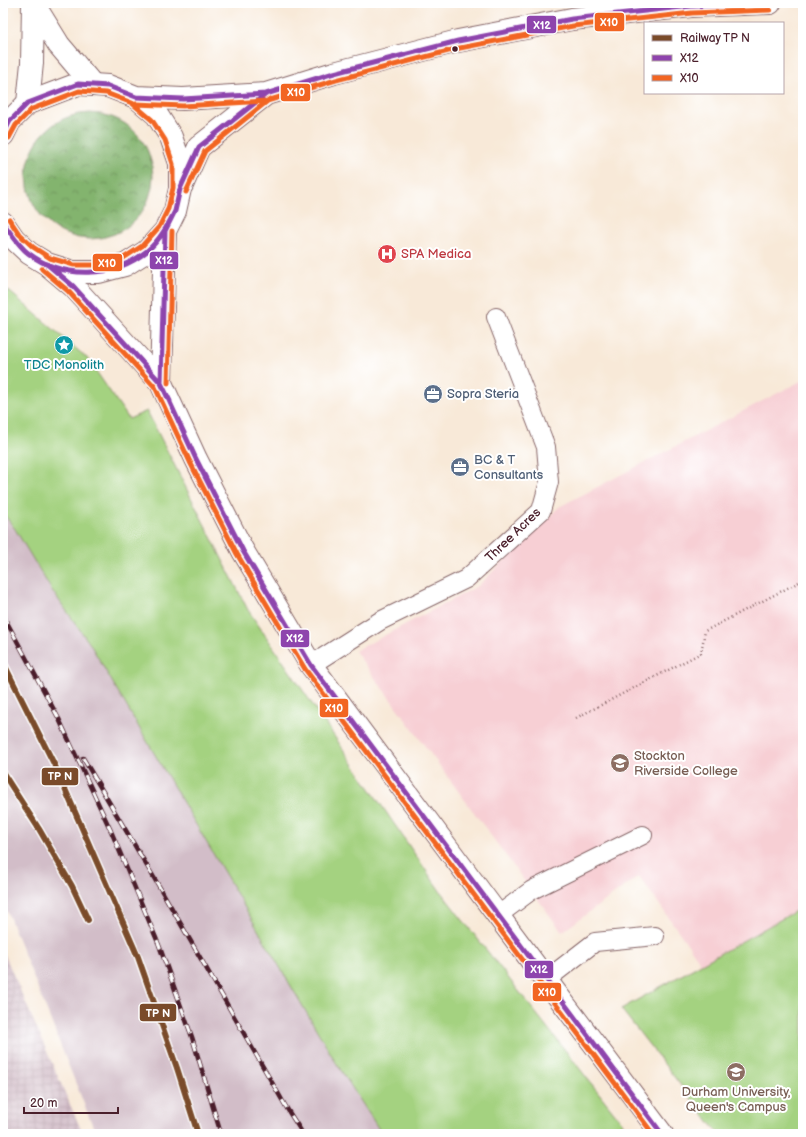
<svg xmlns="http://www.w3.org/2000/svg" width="806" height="1137" font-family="'Balsamiq Sans',sans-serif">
	<defs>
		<pattern id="industrial-grid" width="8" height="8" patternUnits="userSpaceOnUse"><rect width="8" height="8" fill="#d2bdc8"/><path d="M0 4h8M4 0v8" fill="none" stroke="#b6a2ac"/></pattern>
		<pattern id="forest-crowns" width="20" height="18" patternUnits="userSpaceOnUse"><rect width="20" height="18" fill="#83b46e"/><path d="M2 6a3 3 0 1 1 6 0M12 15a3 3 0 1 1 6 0" fill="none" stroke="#6d925b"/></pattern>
	</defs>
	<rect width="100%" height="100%" fill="#fff"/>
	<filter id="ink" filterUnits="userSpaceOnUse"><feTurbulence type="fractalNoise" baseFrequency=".025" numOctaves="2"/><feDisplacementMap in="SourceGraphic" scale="8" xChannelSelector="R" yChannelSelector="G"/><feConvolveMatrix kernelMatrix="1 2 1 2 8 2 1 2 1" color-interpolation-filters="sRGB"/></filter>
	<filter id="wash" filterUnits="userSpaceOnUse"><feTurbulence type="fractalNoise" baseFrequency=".012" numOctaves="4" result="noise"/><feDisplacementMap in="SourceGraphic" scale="16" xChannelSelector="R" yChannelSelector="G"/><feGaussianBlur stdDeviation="0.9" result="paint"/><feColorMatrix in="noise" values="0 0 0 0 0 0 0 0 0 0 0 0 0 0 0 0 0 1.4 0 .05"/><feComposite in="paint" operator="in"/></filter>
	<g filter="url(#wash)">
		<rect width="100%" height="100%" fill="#f8e9d8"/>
		<path fill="#f7cfd4" d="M 803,380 L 803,1134 L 718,1134 L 621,1009 L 701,963 L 639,876 L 562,932 L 355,651 L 478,586 L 559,507 Z"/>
		<path fill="url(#industrial-grid)" d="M 3,951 L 83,1134 L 3,1134 Z"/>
		<path fill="#d2bdc8" d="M 3,513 L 15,529 L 51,589 L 90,644 L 335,1061 L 382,1134 L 96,1134 L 3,901 Z"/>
		<path fill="#a4d280" stroke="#777856" d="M 3,286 L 87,358 L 129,419 L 147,411 L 248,610 L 440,891 L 631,1134 L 382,1134 L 335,1061 L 90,644 L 51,589 L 15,529 L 3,513 Z
			M 803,907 L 803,1134 L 719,1134 L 621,1009 Z"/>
		<path fill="url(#forest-crowns)" stroke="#666a4c" d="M27 176a63 63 0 1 1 126 0a63 63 0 1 1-126 0Z"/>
	</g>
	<g filter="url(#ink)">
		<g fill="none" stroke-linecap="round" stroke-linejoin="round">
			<defs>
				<path id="service" d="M 311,665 L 380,621 L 466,579 L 541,511 L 549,482 L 546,447 L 496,317
					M 497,916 L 532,890 L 643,835
					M 546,980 L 595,942 L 655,936"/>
				<path id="minor" d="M 33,3 L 59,45 L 92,84
					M 28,103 L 32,63 L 33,3"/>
				<path id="tertiary" d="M 136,97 L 183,99 L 266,94 L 334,73 L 458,41 L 572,19 L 691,6 L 770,3
					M 3,135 L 10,121 L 28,103 L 78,84 L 108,86 L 136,97 L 157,115 L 171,137 L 180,163 L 180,189 L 175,211 L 165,231 L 147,251 L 125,265 L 99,272 L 73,272 L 47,264 L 29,253 L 14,239 L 3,223
					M 182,185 L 199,147 L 266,94
					M 47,264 L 73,286 L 161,383 L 196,459 L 243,551 L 311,665 L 546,980 L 662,1134
					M 161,383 L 165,231"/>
			</defs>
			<use href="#service" stroke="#876668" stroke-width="20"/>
			<use href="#minor" stroke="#876668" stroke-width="24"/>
			<use href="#tertiary" stroke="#876668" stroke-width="24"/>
			<path stroke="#876668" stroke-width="2.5" stroke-dasharray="1 3" stroke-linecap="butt" d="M 576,718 L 701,653 L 705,631 L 803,580"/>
			<use href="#service" stroke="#fff" stroke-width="18"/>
			<use href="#minor" stroke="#fff" stroke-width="22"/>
			<use href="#tertiary" stroke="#fff" stroke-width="22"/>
			<defs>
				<path id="rail" d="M 3,615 L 59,719 L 111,831 L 159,945 L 192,1037 L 221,1134
					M 83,758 L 163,893 L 289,1112 L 303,1134"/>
			</defs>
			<use href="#rail" stroke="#4a1f2b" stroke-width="4.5"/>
			<use href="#rail" stroke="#fff" stroke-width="3" stroke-dasharray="9" stroke-linecap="butt"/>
			<defs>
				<path id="bus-1" d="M 266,94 L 199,147 L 180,189 L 175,211 L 165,231 L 161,383 L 196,459 L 243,551 L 311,665 L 662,1134
					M 3,135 L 10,121 L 28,103 L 78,84 L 108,86 L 136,97 L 183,99 L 266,94 L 334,73 L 458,41 L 572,19 L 691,6 L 770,3
					M 3,223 C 11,233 18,245 28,253 C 63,280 114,278 147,251 C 160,240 168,225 175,211
					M 47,264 L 73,286 L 161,383 L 170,401"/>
				<path id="bus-2" d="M 136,104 L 183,106 L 267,101 L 336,80 L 460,48 L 573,26 L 692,13 L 770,10
					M 186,192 L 205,151 L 270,99
					M 9,219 L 19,234 L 33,247 L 50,258 L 74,265 L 98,265 L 122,259 L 142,246 L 159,227 L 168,209 L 173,188 L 173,164 L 165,140 L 152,120 L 132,103 L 106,93 L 79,91 L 32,109 L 16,125 L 9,138
					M 42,269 L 68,291 L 155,387 L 190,462 L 237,554 L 305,669 L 653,1134
					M 168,383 L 172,231"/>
			</defs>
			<use href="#bus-1" stroke="#fff" stroke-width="8"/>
			<use href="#bus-2" stroke="#fff" stroke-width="8"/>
			<use href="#bus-1" stroke="#8e44ad" stroke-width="5"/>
			<use href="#bus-2" stroke="#f26522" stroke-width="5"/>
			<defs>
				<path id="rail-1" d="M 3,662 L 55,766 L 138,957 L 177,1068 L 198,1134
					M 3,773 L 39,829 L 72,886 L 88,920"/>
			</defs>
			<use href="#rail-1" stroke="#fff" stroke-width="9"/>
			<use href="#rail-1" stroke="#7a4b2a" stroke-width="6"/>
		</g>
	</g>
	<defs>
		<symbol id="hospital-disc" viewBox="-11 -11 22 22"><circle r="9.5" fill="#e0444e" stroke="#fff"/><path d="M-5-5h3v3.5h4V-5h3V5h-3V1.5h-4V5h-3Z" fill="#fff"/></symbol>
		<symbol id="sight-disc" viewBox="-11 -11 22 22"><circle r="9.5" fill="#0f9aa8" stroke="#fff"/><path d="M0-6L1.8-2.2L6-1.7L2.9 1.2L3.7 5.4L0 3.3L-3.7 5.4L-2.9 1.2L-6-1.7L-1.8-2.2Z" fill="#fff"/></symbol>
		<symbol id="office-disc" viewBox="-11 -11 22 22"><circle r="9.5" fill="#5c6f8a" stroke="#fff"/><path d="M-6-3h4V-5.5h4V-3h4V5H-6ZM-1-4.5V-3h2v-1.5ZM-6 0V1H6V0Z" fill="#fff"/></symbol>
		<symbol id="university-disc" viewBox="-11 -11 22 22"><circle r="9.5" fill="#8d6e63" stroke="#fff"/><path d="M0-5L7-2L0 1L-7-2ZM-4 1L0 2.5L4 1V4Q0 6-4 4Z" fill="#fff"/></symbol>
	</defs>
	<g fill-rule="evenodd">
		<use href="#hospital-disc" x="376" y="243" width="22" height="22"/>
		<use href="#sight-disc" x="53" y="334" width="22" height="22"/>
		<use href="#office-disc" x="422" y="383" width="22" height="22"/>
		<use href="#office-disc" x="449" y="456" width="22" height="22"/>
		<use href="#university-disc" x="609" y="752" width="22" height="22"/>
		<use href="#university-disc" x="725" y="1061" width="22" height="22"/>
	</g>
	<circle fill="#4a1f2b" stroke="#fff" stroke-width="1.5" cx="455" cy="49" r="3.5"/>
	<g text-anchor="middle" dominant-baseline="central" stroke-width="4" stroke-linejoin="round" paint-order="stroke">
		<g font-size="13" fill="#be3a42" stroke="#fff" text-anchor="start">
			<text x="401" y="254">SPA Medica</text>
		</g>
		<g font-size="13" fill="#0d838f" stroke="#fff">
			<text x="64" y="365">TDC Monolith</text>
		</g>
		<g font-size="13" fill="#4e5e75" stroke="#fff" text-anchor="start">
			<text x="447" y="394">Sopra Steria</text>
			<text x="474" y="460">BC &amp; T<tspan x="474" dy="15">Consultants</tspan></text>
		</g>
		<g font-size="13" fill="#4a1f2b" stroke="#fff">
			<text transform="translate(513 535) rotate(-44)">Three Acres</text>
		</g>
		<g font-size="13" fill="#785e54" stroke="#fff" text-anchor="start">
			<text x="634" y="756">Stockton<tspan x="634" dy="15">Riverside College</tspan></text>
			<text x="736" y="1092" text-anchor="middle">Durham University,<tspan x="736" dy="15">Queen's Campus</tspan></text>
		</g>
	</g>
	<g stroke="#fff" stroke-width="1.5">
		<rect x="594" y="12" width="31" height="20" rx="4" fill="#f26522"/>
		<rect x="526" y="15" width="31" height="19" rx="4" fill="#8e44ad"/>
		<rect x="280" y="83" width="31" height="19" rx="4" fill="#f26522"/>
		<rect x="149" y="251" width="30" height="19" rx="4" fill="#8e44ad"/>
		<rect x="92" y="253" width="31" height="19" rx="4" fill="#f26522"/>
		<rect x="280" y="629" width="30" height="19" rx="4" fill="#8e44ad"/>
		<rect x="319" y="698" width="30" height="20" rx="4" fill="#f26522"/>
		<rect x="41" y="767" width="38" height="19" rx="4" fill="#7a4b2a"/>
		<rect x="524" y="960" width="30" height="19" rx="4" fill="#8e44ad"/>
		<rect x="532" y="982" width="30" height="20" rx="4" fill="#f26522"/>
		<rect x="139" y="1003" width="38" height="19" rx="4" fill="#7a4b2a"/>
	</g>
	<g font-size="11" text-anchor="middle" font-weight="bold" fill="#fff">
		<text x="609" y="26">X10</text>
		<text x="542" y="29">X12</text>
		<text x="296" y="96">X10</text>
		<text x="164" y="264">X12</text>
		<text x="107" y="267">X10</text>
		<text x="295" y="642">X12</text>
		<text x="334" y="712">X10</text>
		<text x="60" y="780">TP N</text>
		<text x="539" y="973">X12</text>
		<text x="547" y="996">X10</text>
		<text x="158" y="1017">TP N</text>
	</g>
	<rect width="806" height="1137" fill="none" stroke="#fff" stroke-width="16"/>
	<rect x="644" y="22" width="140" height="72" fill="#ffffff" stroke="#b7a5aa"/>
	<rect x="652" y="35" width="20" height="6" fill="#7a4b2a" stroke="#b7a5aa"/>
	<text x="680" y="42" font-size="12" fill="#4a1f2b">Railway TP N</text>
	<rect x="652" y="55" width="20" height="6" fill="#8e44ad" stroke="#b7a5aa"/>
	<text x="680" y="62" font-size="12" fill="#4a1f2b">X12</text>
	<rect x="652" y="75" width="20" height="6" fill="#f26522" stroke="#b7a5aa"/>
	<text x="680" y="82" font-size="12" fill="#4a1f2b">X10</text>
	<path d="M24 1107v6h94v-6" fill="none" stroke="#4a1f2b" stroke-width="2"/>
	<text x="30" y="1107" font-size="12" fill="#4a1f2b" stroke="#ffffff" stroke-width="3" paint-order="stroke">20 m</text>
</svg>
